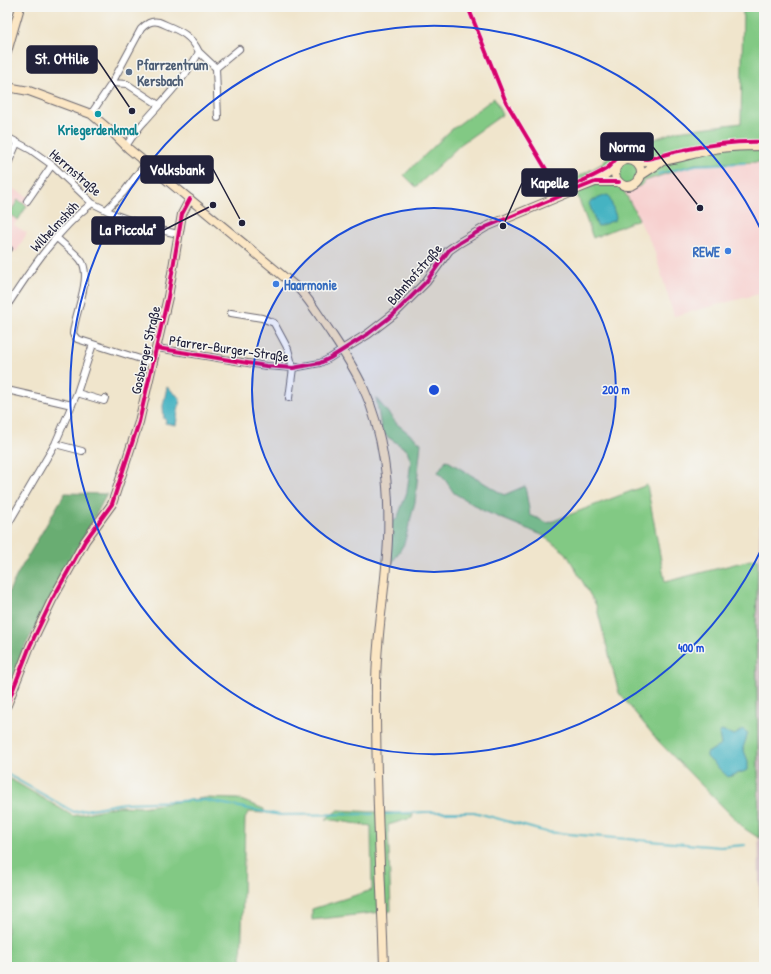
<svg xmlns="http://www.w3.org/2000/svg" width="771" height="974" font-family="'Patrick Hand',sans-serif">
	<rect width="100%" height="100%" fill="#f6f6f2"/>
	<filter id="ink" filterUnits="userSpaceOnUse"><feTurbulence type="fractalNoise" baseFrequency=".025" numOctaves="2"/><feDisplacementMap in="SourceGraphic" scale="8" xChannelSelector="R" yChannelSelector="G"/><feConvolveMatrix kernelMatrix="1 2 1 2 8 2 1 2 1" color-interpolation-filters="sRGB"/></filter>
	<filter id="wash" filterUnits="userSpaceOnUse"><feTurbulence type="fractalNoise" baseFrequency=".012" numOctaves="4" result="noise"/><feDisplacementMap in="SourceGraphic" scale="16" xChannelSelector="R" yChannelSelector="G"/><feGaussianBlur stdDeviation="0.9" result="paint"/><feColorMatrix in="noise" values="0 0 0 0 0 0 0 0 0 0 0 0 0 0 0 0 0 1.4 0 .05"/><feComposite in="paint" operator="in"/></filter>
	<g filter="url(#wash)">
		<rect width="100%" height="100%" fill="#f0e5cc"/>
		<path fill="#f7d0cf" d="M 764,162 L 764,295 L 759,294 L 674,316 L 653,247 L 624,191 L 640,186 L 645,181 L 695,164 Z
			M 7,185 L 32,199 L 14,225 L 27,233 L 16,252 L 7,247 Z"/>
		<path fill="#d2bec5" d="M 759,294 L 764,295 L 764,967 L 760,967 L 756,625 L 764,405 Z"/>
		<path fill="#82c984" stroke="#527660" d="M 743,7 L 764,7 L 764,162 L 695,164 L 645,181 L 640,186 L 624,191 L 639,219 L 593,238 L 572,180 L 602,164 L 618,145 L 638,145 L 677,131 L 741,123 Z
			M 494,98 L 502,115 L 461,144 L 416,187 L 404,175 L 451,130 Z
			M 18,200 L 27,206 L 18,220 L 9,214 Z
			M 376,398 L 397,424 L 421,443 L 415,502 L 404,544 L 388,569 L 391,522 L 397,519 L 407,492 L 411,461 L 407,450 L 382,433 Z
			M 446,460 L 504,495 L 525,486 L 530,515 L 548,523 L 647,485 L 665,582 L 758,558 L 756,625 L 759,838 L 745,829 L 659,742 L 619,693 L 596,605 L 566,553 L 542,535 L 484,511 L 454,493 L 446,481 L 438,472 Z
			M 7,777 L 73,816 L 118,806 L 141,807 L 204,798 L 238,799 L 264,809 L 264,813 L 248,812 L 245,819 L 241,967 L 7,967 Z
			M 338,810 L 413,814 L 412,818 L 388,825 L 391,911 L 312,920 L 312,909 L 372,890 L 371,826 L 326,819 Z"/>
		<path fill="#69ad72" stroke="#466856" d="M 65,493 L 107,494 L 23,650 L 7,698 L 7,595 L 18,573 Z"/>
		<path fill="#45b3c2" stroke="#346a7e" d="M 607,195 L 609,196 L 616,217 L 615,220 L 599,226 L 597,226 L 589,203 L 591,201 Z
			M 167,387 L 180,398 L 176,425 L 165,423 L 166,420 L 164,419 L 163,406 Z
			M 742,729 L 748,733 L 743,748 L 748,761 L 748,770 L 728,777 L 707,757 L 707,753 L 721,745 L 719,734 L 721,731 L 735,735 Z"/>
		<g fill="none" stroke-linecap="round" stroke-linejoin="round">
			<path stroke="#45b3c2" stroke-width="2" d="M 658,174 L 696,165 L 745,163
				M 7,774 L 74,812 L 123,803 L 204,800 L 280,815 L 373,814
				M 384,814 L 425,812 L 474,812 L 546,832 L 720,847 L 745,845"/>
		</g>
	</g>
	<g filter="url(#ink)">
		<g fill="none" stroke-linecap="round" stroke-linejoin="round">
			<defs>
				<path id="street" d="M 199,52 L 216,68 L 218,118
					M 216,68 L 239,49
					M 112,83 L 127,84 L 159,105
					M 91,114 L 112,83 L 141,29 C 146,24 151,20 159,22 C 177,30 190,33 199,52 C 185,79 165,98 145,121 C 138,128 132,137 126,146
					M 7,137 L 31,150 L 52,165 L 92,203 L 116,215 L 152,228 L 178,234
					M 7,166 L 17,143
					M 27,201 L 52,165
					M 106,210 L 123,193 L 146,163
					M 57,238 C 64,245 73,251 80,259 C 94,275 74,314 73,334 L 77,339 L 93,344
					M 7,248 L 9,249
					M 7,306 C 31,269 57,230 92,203
					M 231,313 L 262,318 L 274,323 L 288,349 L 293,368 L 289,398
					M 157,348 L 266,366 L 293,368 L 320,363 L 330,358 L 342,350
					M 7,390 L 72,405
					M 77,393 L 104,401 L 105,398
					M 55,444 L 82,451
					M 7,526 L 55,444 L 77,393 L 93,344 L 153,363"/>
				<path id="secondary" d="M 7,52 L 20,7
					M 7,87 L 29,91 L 91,114 L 111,131 L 129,149 L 300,290 C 311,302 319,316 329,330 C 341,348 354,367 363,387 C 384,432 390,489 388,539 C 386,588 376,636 376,686 C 375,779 381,873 384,967
					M615 173a13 13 0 1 1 26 0a13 13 0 1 1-26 0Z
					M 633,161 C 659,166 683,156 709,150 C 726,146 746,146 764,146
					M 640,176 L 660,163
					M 595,182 L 617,166
					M 342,350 L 368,334 L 394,314 L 426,282 L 449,250 L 459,243 L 486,227 L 575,190 L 595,182 L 619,182
					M 7,705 L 30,646 L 52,600 L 85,541 L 112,504 L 139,422 L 168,297 L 182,214 L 190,199"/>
			</defs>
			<use href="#street" stroke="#6a666e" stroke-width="8"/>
			<use href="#secondary" stroke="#6a666e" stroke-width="10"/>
			<use href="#street" stroke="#fff" stroke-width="6"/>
			<use href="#secondary" stroke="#fbe6c4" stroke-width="8"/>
			<defs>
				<path id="cycleway" d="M 468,7 L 506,102 L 559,191 C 574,184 592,178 606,169 C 612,165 615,158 622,155 C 631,153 638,159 646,159 C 657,158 668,153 679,151 C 707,145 735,141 764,142
					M 157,348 L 266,366 L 293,368 L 320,363 L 330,358 L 368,334 L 394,314 L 426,282 L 449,250 L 459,243 L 486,227 L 575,190 L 595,182 L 619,182
					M 7,705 L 30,646 L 52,600 L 85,541 L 112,504 L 139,422 L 168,297 L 182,214 L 190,199"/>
			</defs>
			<use href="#cycleway" stroke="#f6f6f2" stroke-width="6"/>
			<use href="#cycleway" stroke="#d6006c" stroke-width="4"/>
		</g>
	</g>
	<circle cx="434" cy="390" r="182" fill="#1d4ed8" fill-opacity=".12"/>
	<g fill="none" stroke="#1d4ed8" stroke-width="2">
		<circle cx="434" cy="390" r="182"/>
		<path d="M764 544A364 364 0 1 1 764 236"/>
	</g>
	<circle fill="#5c6f8a" stroke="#f6f6f2" stroke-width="1.5" cx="129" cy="72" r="4"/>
	<circle fill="#0f9aa8" stroke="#f6f6f2" stroke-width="1.5" cx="98" cy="114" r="4"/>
	<g fill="#3f7fe0" stroke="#f6f6f2" stroke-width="1.5">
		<circle cx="728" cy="251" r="4"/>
		<circle cx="276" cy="284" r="4"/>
	</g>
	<g text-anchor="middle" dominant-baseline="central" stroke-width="3" stroke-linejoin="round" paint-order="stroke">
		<g font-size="14" font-weight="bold" fill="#4e5e75" stroke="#f6f6f2" text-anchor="start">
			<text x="137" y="64">Pfarrzentrum<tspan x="137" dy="16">Kersbach</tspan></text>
		</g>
		<g font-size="14" font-weight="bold" fill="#0d838f" stroke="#f6f6f2">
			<text x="98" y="129">Kriegerdenkmal</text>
		</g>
		<g font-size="14" fill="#22223b" stroke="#f6f6f2">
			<text transform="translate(76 172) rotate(41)">Herrnstraße</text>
			<text transform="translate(54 226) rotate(-47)">Wilhelmshöh</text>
			<text transform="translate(414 274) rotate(-49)">Bahnhofstraße</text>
			<text transform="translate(229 348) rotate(8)">Pfarrer-Burger-Straße</text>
			<text transform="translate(145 350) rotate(-77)">Gosberger Straße</text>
		</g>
		<g font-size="14" font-weight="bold" fill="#366cbe" stroke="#f6f6f2" text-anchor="end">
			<text x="720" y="251">REWE</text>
			<text x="284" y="284" text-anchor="start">Haarmonie</text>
		</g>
	</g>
	<circle cx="434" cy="390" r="6" fill="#1d4ed8" stroke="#f6f6f2" stroke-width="2"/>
	<g font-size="12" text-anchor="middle" font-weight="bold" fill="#1d4ed8" stroke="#f6f6f2" stroke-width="3" stroke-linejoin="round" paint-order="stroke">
		<text x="616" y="394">200 m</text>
		<text x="691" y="652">400 m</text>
	</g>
	<path fill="none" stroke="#22223b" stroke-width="1.5" d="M132 111L97 59M700 208L653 147M242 223L213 169M503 226L522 183M213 205L164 230"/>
	<g fill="#22223b" stroke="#f6f6f2" stroke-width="1.5">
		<circle cx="132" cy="111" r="4"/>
		<circle cx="700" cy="208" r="4"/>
		<circle cx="242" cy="223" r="4"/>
		<circle cx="503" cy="226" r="4"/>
		<circle cx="213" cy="205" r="4"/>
	</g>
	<g fill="#22223b" stroke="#22223b" stroke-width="1.5">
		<rect x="27" y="46" width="70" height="27" rx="4"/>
		<rect x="601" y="133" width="52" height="27" rx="4"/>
		<rect x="141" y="156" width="72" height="27" rx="4"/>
		<rect x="522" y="169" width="55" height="27" rx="4"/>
		<rect x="92" y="217" width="72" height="27" rx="4"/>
	</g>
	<g font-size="15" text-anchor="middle" font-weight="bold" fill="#fff">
		<text x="62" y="64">St. Ottilie</text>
		<text x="627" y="152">Norma</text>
		<text x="177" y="175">Volksbank</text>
		<text x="550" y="188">Kapelle</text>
		<text x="128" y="235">La Piccola²</text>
	</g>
	<rect width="771" height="974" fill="none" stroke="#f6f6f2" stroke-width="24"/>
</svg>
